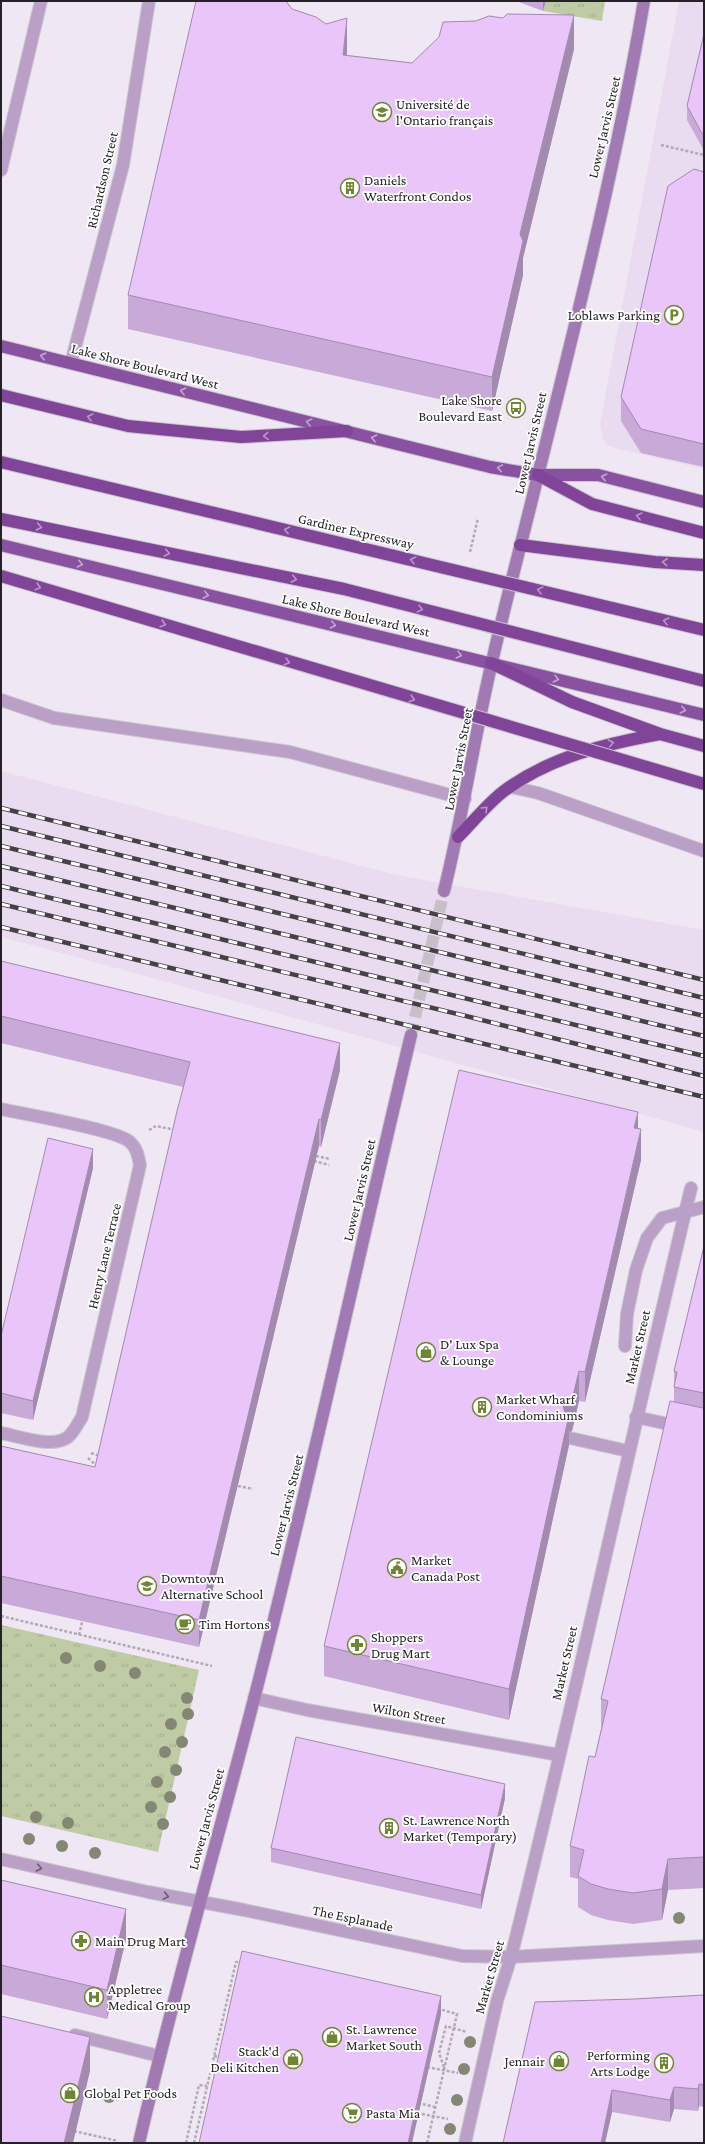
<svg xmlns="http://www.w3.org/2000/svg" width="705" height="2144" font-family="'Crimson Pro',serif">
	<defs>
		<pattern id="park-tufts" width="24" height="20" patternUnits="userSpaceOnUse"><rect width="24" height="20" fill="#bfcba5"/><path d="M3 7l-1-3M5 7V3M7 7l1-3M15 17l-1-3M17 17v-4M19 17l1-3" fill="none" stroke="#a4ae8e"/></pattern>
	</defs>
	<rect width="100%" height="100%" fill="#efe7f4"/>
	<path fill="#e9dcf0" d="M 679,1 L 704,1 L 704,469 L 615,448 L 608,445 L 603,439 L 600,424 Z
		M 1,771 L 396,875 L 704,930 L 704,1132 L 80,958 L 1,937 Z"/>
	<path fill="url(#park-tufts)" d="M 546,1 L 605,1 L 602,21 L 543,11 Z
		M 1,1625 L 199,1670 L 158,1852 L 1,1816 Z"/>
	<g fill="none" stroke-linecap="round" stroke-linejoin="round">
		<path stroke="#c7c0cb" stroke-width="12" stroke-dasharray="12 6" stroke-linecap="butt" d="M 411,1035 L 444,891"/>
		<defs>
			<path id="service" d="M 1,170 L 41,1
				M 1,700 L 54,718 L 290,752 L 465,799
				M 511,787 L 538,793 L 704,851
				M 625,1346 L 627,1314 L 636,1270 L 647,1238 L 662,1218 L 704,1207
				M 636,1417 L 704,1432
				M 570,1438 L 628,1451
				M 75,2035 L 159,2056"/>
			<path id="pedestrian" d="M 465,2143 L 497,2001 L 511,1957"/>
			<path id="minor" d="M 71,363 L 123,165 L 149,1
				M 1,1109 C 24,1114 117,1130 130,1142 C 137,1148 138,1156 140,1165 L 82,1417 C 78,1423 74,1432 68,1437 C 53,1449 18,1436 1,1433
				M 254,1698 L 307,1710 L 559,1755
				M 511,1957 C 575,1702 629,1444 691,1188"/>
			<path id="tertiary" d="M 1,1859 L 148,1892 L 244,1910 L 462,1956 L 511,1957 L 704,1946"/>
			<path id="secondary" d="M 444,891 C 463,815 474,738 492,662 C 506,599 523,538 538,475 C 577,318 617,160 644,1
				M 139,2143 C 173,1994 216,1847 254,1699 C 311,1478 358,1256 411,1035"/>
			<path id="trunk" d="M 1,346 L 490,467 L 538,475 L 598,475 L 704,502
				M 1,545 L 704,715"/>
			<path id="motorway" d="M 1,395 L 128,426 L 241,437 L 347,431
				M 538,475 L 592,504 L 704,533
				M 520,545 L 655,562 L 704,565
				M 491,663 L 572,702 L 660,734 L 704,746
				M 458,837 C 473,822 487,804 504,791 C 550,757 605,744 660,734"/>
		</defs>
		<use href="#service" stroke="#cbc4cf" stroke-width="14"/>
		<use href="#pedestrian" stroke="#cbc4cf" stroke-width="14"/>
		<use href="#minor" stroke="#cbc4cf" stroke-width="14"/>
		<use href="#tertiary" stroke="#cbc4cf" stroke-width="14"/>
		<use href="#secondary" stroke="#cbc4cf" stroke-width="14"/>
		<use href="#trunk" stroke="#cbc4cf" stroke-width="14"/>
		<use href="#motorway" stroke="#cbc4cf" stroke-width="14"/>
		<path stroke="#b1abb5" stroke-width="2.5" stroke-dasharray="3 2" stroke-linecap="butt" d="M 661,145 L 704,155
			M 470,552 L 478,518
			M 149,1130 L 156,1126 L 176,1130
			M 316,1156 L 330,1159
			M 314,1161 L 329,1165
			M 91,1453 L 100,1456
			M 88,1458 L 98,1467
			M 238,1486 L 253,1489
			M 1,1616 L 212,1666
			M 79,1635 L 83,1618
			M 214,2056 L 220,2057
			M 427,2067 L 458,2073
			M 444,2067 L 439,2053 L 446,2026 L 467,2032
			M 418,2103 L 435,2107
			M 417,2113 L 448,2119
			M 74,2131 L 118,2141
			M 186,2143 L 199,2085 L 207,2086"/>
		<use href="#service" stroke="#ba9fc7" stroke-width="12"/>
		<use href="#pedestrian" stroke="#ba9fc7" stroke-width="12"/>
		<use href="#minor" stroke="#ba9fc7" stroke-width="12"/>
		<use href="#tertiary" stroke="#ba9fc7" stroke-width="12"/>
		<use href="#secondary" stroke="#a17ab4" stroke-width="12"/>
		<use href="#trunk" stroke="#8852a0" stroke-width="12"/>
		<use href="#motorway" stroke="#804599" stroke-width="12"/>
		<defs>
			<path id="rail" d="M 1,808 L 704,980
				M 1,826 L 704,998
				M 1,846 L 704,1016
				M 1,866 L 704,1036
				M 1,886 L 704,1056
				M 1,904 L 470,1017 L 704,1076
				M 1,927 L 704,1097"/>
		</defs>
		<use href="#rail" stroke="#454147" stroke-width="4.5"/>
		<use href="#rail" stroke="#fff" stroke-width="3" stroke-dasharray="9" stroke-linecap="butt"/>
		<defs>
			<path id="motorway-bridge" d="M 1,462 L 704,630
				M 1,519 L 344,589 L 704,681
				M 1,576 L 704,784"/>
		</defs>
		<use href="#motorway-bridge" stroke="#cbc4cf" stroke-width="14" stroke-linecap="butt"/>
		<path stroke="#b1abb5" stroke-width="2.5" stroke-dasharray="3 2" stroke-linecap="butt" d="M 194,2143 L 236,1962 L 243,1963
			M 427,2143 L 457,2014 L 439,2009"/>
		<use href="#motorway-bridge" stroke="#804599" stroke-width="12"/>
	</g>
	<g fill="#848774">
		<circle cx="66" cy="1658" r="6"/>
		<circle cx="100" cy="1666" r="6"/>
		<circle cx="135" cy="1673" r="6"/>
		<circle cx="187" cy="1698" r="6"/>
		<circle cx="188" cy="1714" r="6"/>
		<circle cx="171" cy="1724" r="6"/>
		<circle cx="182" cy="1742" r="6"/>
		<circle cx="165" cy="1752" r="6"/>
		<circle cx="176" cy="1770" r="6"/>
		<circle cx="157" cy="1782" r="6"/>
		<circle cx="170" cy="1797" r="6"/>
		<circle cx="151" cy="1807" r="6"/>
		<circle cx="36" cy="1817" r="6"/>
		<circle cx="68" cy="1823" r="6"/>
		<circle cx="163" cy="1824" r="6"/>
		<circle cx="29" cy="1839" r="6"/>
		<circle cx="62" cy="1846" r="6"/>
		<circle cx="95" cy="1853" r="6"/>
		<circle cx="679" cy="1918" r="6"/>
		<circle cx="470" cy="2042" r="6"/>
		<circle cx="464" cy="2069" r="6"/>
		<circle cx="109" cy="2097" r="6"/>
		<circle cx="457" cy="2100" r="6"/>
		<circle cx="450" cy="2129" r="6"/>
	</g>
	<path fill="#c8a9d7" d="M 516,1 L 546,1 L 543,11 Z
		M 292,9 L 347,52 L 346,55 L 412,63 L 574,49 L 523,258 L 523,275 L 492,411 L 128,329 L 128,295 Z
		M 704,34 L 704,150 L 703,149 L 687,120 L 687,106 Z
		M 704,172 L 704,467 L 641,453 L 621,421 L 621,397 Z
		M 1,961 L 340,1070 L 321,1147 L 319,1146 L 199,1647 L 1,1603 L 1,1446 L 95,1467 L 183,1087 L 1,1043 Z
		M 638,1129 L 641,1160 L 585,1402 L 579,1401 L 572,1431 L 569,1432 L 569,1445 L 509,1720 L 324,1676 L 324,1646 Z
		M 93,1168 L 33,1420 L 1,1413 L 1,1336 Z
		M 704,1246 L 704,1888 L 668,1890 L 662,1920 L 633,1924 L 608,1920 L 591,1915 L 578,1907 L 578,1879 L 570,1877 L 570,1846 L 595,1757 L 601,1730 L 601,1699 L 674,1402 L 674,1371 Z
		M 505,1798 L 481,1909 L 271,1862 L 271,1848 Z
		M 1,1880 L 126,1939 L 107,2019 L 1,1994 Z
		M 704,1995 L 704,2107 L 699,2106 L 698,2111 L 674,2109 L 670,2122 L 612,2112 L 605,2143 L 503,2143 L 634,1999 Z"/>
	<path fill="#a38aaf" d="M 543,1 L 546,1 L 543,11 Z
		M 574,15 L 574,49 L 523,258 L 523,275 L 492,411 L 492,377 L 520,234 Z
		M 347,18 L 347,52 L 343,89 L 343,55 Z
		M 340,1043 L 340,1070 L 321,1147 L 321,1120 Z
		M 638,1112 L 638,1142 L 634,1128 Z
		M 319,1119 L 319,1146 L 199,1647 L 199,1620 Z
		M 641,1129 L 641,1160 L 585,1402 L 585,1372 Z
		M 93,1149 L 93,1168 L 33,1420 L 33,1401 Z
		M 579,1371 L 579,1401 L 572,1431 L 569,1432 L 569,1445 L 509,1720 L 509,1689 L 563,1406 Z
		M 505,1784 L 505,1798 L 481,1909 L 481,1895 Z
		M 668,1859 L 668,1890 L 662,1920 L 662,1889 Z
		M 126,1909 L 126,1939 L 107,2019 L 107,1990 Z
		M 441,1996 L 441,2015 L 412,2143 L 408,2143 Z
		M 90,2037 L 90,2071 L 73,2143 L 64,2143 Z
		M 699,2084 L 699,2106 L 698,2111 L 698,2089 Z
		M 674,2087 L 674,2109 L 670,2122 L 670,2100 Z
		M 612,2090 L 612,2112 L 605,2143 L 601,2143 Z"/>
	<path fill="#e9c5fa" stroke="#a38aaf" d="M 196,1 L 286,1 L 292,9 L 316,17 L 326,24 L 347,18 L 343,55 L 412,63 L 439,37 L 443,22 L 476,21 L 489,16 L 503,18 L 507,14 L 574,15 L 520,234 L 523,241 L 492,377 L 128,295 Z
		M 704,34 L 704,136 L 703,135 L 687,106 Z
		M 694,169 L 704,172 L 704,444 L 641,429 L 621,397 L 668,186 Z
		M 1,961 L 340,1043 L 321,1120 L 319,1119 L 199,1620 L 1,1576 L 1,1446 L 95,1467 L 177,1111 L 190,1062 L 1,1016 Z
		M 459,1070 L 638,1112 L 634,1128 L 641,1129 L 585,1372 L 579,1371 L 572,1400 L 565,1402 L 563,1406 L 565,1413 L 569,1415 L 509,1689 L 324,1646 Z
		M 48,1138 L 93,1149 L 33,1401 L 1,1393 L 1,1336 Z
		M 704,1246 L 704,1393 L 674,1387 L 677,1372 L 674,1371 Z
		M 670,1401 L 703,1408 L 704,1408 L 704,1857 L 668,1859 L 662,1889 L 633,1893 L 608,1889 L 591,1884 L 578,1876 L 584,1850 L 570,1846 L 589,1756 L 595,1757 L 608,1701 L 601,1699 Z
		M 296,1737 L 505,1784 L 481,1895 L 271,1848 Z
		M 1,1880 L 126,1909 L 107,1990 L 1,1965 Z
		M 242,1951 L 441,1996 L 408,2143 L 199,2143 Z
		M 704,1995 L 704,2085 L 699,2084 L 698,2089 L 674,2087 L 670,2100 L 612,2090 L 601,2143 L 503,2143 L 535,2002 L 634,1999 Z
		M 1,2016 L 90,2037 L 64,2143 L 1,2143 Z"/>
	<defs><path id="oneway-chevron" d="M-2-3.5L2.5 0L-2 3.5" fill="none" stroke-width="1.6" stroke-linecap="round" stroke-linejoin="round"/></defs>
	<g stroke="#c4a8d0">
		<use href="#oneway-chevron" transform="translate(43 356) rotate(-167)"/>
		<use href="#oneway-chevron" transform="translate(183 391) rotate(-166)"/>
		<use href="#oneway-chevron" transform="translate(309 422) rotate(-166)"/>
		<use href="#oneway-chevron" transform="translate(374 438) rotate(-166)"/>
		<use href="#oneway-chevron" transform="translate(500 468) rotate(-171)"/>
		<use href="#oneway-chevron" transform="translate(604 477) rotate(-167)"/>
		<use href="#oneway-chevron" transform="translate(80 564) rotate(13)"/>
		<use href="#oneway-chevron" transform="translate(206 595) rotate(13)"/>
		<use href="#oneway-chevron" transform="translate(333 625) rotate(13)"/>
		<use href="#oneway-chevron" transform="translate(459 655) rotate(14)"/>
		<use href="#oneway-chevron" transform="translate(556 679) rotate(14)"/>
		<use href="#oneway-chevron" transform="translate(683 710) rotate(14)"/>
	</g>
	<g stroke="#b999c7">
		<use href="#oneway-chevron" transform="translate(90 417) rotate(-166)"/>
		<use href="#oneway-chevron" transform="translate(266 436) rotate(177)"/>
		<use href="#oneway-chevron" transform="translate(639 516) rotate(-166)"/>
		<use href="#oneway-chevron" transform="translate(39 527) rotate(11)"/>
		<use href="#oneway-chevron" transform="translate(287 530) rotate(-167)"/>
		<use href="#oneway-chevron" transform="translate(167 553) rotate(11)"/>
		<use href="#oneway-chevron" transform="translate(413 560) rotate(-166)"/>
		<use href="#oneway-chevron" transform="translate(665 562) rotate(-176)"/>
		<use href="#oneway-chevron" transform="translate(294 579) rotate(11)"/>
		<use href="#oneway-chevron" transform="translate(38 587) rotate(17)"/>
		<use href="#oneway-chevron" transform="translate(540 590) rotate(-166)"/>
		<use href="#oneway-chevron" transform="translate(420 609) rotate(14)"/>
		<use href="#oneway-chevron" transform="translate(666 621) rotate(-166)"/>
		<use href="#oneway-chevron" transform="translate(163 624) rotate(17)"/>
		<use href="#oneway-chevron" transform="translate(287 662) rotate(17)"/>
		<use href="#oneway-chevron" transform="translate(412 699) rotate(17)"/>
		<use href="#oneway-chevron" transform="translate(611 743) rotate(-11)"/>
		<use href="#oneway-chevron" transform="translate(485 809) rotate(-45)"/>
	</g>
	<g stroke="#685a6f">
		<use href="#oneway-chevron" transform="translate(39 1868) rotate(13)"/>
		<use href="#oneway-chevron" transform="translate(166 1896) rotate(10)"/>
	</g>
	<defs>
		<symbol id="university-ring" viewBox="-11 -11 22 22"><circle r="9.5" fill="#fff" stroke="#6f8435" stroke-width="1.5"/><path d="M0-5L7-2L0 1L-7-2ZM-4 1L0 2.5L4 1V4Q0 6-4 4Z" fill="#6f8435"/></symbol>
		<symbol id="building-ring" viewBox="-11 -11 22 22"><circle r="9.5" fill="#fff" stroke="#6f8435" stroke-width="1.5"/><path d="M-4-6H4V6H1V3H-1V6H-4ZM-2.5-4.3h1.7v1.8h-1.7ZM.8-4.3h1.7v1.8H.8ZM-2.5-1h1.7V.8h-1.7ZM.8-1h1.7V.8H.8Z" fill="#6f8435"/></symbol>
		<symbol id="parking-ring" viewBox="-11 -11 22 22"><circle r="9.5" fill="#fff" stroke="#6f8435" stroke-width="1.5"/><path d="M-3.5-5.5H1a3.5 3.5 0 0 1 0 7H-1V5.5H-3.5ZM-1-3.4V-.6H.8a1.4 1.4 0 0 0 0-2.8Z" fill="#6f8435"/></symbol>
		<symbol id="bus-ring" viewBox="-11 -11 22 22"><circle r="9.5" fill="#fff" stroke="#6f8435" stroke-width="1.5"/><path d="M-5-6H5V4H4V6H2V4H-2V6H-4V4H-5ZM-3.5-4V0h7V-4ZM-3.5 1.2v1.5H-2V1.2ZM2 1.2v1.5H3.5V1.2Z" fill="#6f8435"/></symbol>
		<symbol id="shop-ring" viewBox="-11 -11 22 22"><circle r="9.5" fill="#fff" stroke="#6f8435" stroke-width="1.5"/><path d="M-5-2.5h2.3a2.7 3.5 0 0 1 5.4 0H5L5.5 6h-11ZM-1.5-2.5h3a1.5 2.3 0 0 0-3 0Z" fill="#6f8435"/></symbol>
		<symbol id="civic-ring" viewBox="-11 -11 22 22"><circle r="9.5" fill="#fff" stroke="#6f8435" stroke-width="1.5"/><path d="M-.6-6.5H3V-4.5H.6V-3L4-1V1h2V6H-6V1h2V-1L-.6-3ZM-1.2 2.5V6h2.4V2.5Z" fill="#6f8435"/></symbol>
		<symbol id="school-ring" viewBox="-11 -11 22 22"><circle r="9.5" fill="#fff" stroke="#6f8435" stroke-width="1.5"/><path d="M0-5L7-2L0 1L-7-2ZM-4 1L0 2.5L4 1V4Q0 6-4 4Z" fill="#6f8435"/></symbol>
		<symbol id="cafe-ring" viewBox="-11 -11 22 22"><circle r="9.5" fill="#fff" stroke="#6f8435" stroke-width="1.5"/><path d="M-5.5-4.5H6V0H3Q3 3.5 0 3.5H-2.5Q-5.5 3.5-5.5 0ZM3-3.2v2h1.7v-2ZM-6 4.5H4V6H-6Z" fill="#6f8435"/></symbol>
		<symbol id="pharmacy-ring" viewBox="-11 -11 22 22"><circle r="9.5" fill="#fff" stroke="#6f8435" stroke-width="1.5"/><path d="M-2-6h4v4h4v4h-4v4h-4v-4h-4v-4h4Z" fill="#6f8435"/></symbol>
		<symbol id="hospital-ring" viewBox="-11 -11 22 22"><circle r="9.5" fill="#fff" stroke="#6f8435" stroke-width="1.5"/><path d="M-5-5h3v3.5h4V-5h3V5h-3V1.5h-4V5h-3Z" fill="#6f8435"/></symbol>
		<symbol id="supermarket-ring" viewBox="-11 -11 22 22"><circle r="9.5" fill="#fff" stroke="#6f8435" stroke-width="1.5"/><path d="M-6-5.5h2.5l.6 2H6L4.5 2H-2.5L-4.4-4H-6ZM-1.5 3.2a1.3 1.3 0 1 0 .1 0ZM3 3.2a1.3 1.3 0 1 0 .1 0Z" fill="#6f8435"/></symbol>
	</defs>
	<g fill-rule="evenodd">
		<use href="#university-ring" x="371" y="101" width="22" height="22"/>
		<use href="#building-ring" x="339" y="177" width="22" height="22"/>
		<use href="#parking-ring" x="663" y="304" width="22" height="22"/>
		<use href="#bus-ring" x="505" y="397" width="22" height="22"/>
		<use href="#shop-ring" x="415" y="1341" width="22" height="22"/>
		<use href="#building-ring" x="471" y="1396" width="22" height="22"/>
		<use href="#civic-ring" x="386" y="1557" width="22" height="22"/>
		<use href="#school-ring" x="136" y="1575" width="22" height="22"/>
		<use href="#cafe-ring" x="174" y="1613" width="22" height="22"/>
		<use href="#pharmacy-ring" x="346" y="1634" width="22" height="22"/>
		<use href="#building-ring" x="378" y="1817" width="22" height="22"/>
		<use href="#pharmacy-ring" x="70" y="1930" width="22" height="22"/>
		<use href="#hospital-ring" x="83" y="1986" width="22" height="22"/>
		<use href="#shop-ring" x="321" y="2026" width="22" height="22"/>
		<use href="#shop-ring" x="282" y="2048" width="22" height="22"/>
		<use href="#shop-ring" x="548" y="2050" width="22" height="22"/>
		<use href="#building-ring" x="653" y="2052" width="22" height="22"/>
		<use href="#shop-ring" x="59" y="2082" width="22" height="22"/>
		<use href="#supermarket-ring" x="341" y="2102" width="22" height="22"/>
	</g>
	<g text-anchor="middle" dominant-baseline="central" stroke-width="3.5" stroke-linejoin="round" paint-order="stroke">
		<g font-size="14" fill="#252227" stroke="#fff" text-anchor="start">
			<text x="396" y="104">Université de<tspan x="396" dy="16">l'Ontario français</tspan></text>
			<text x="364" y="180">Daniels<tspan x="364" dy="16">Waterfront Condos</tspan></text>
			<text x="660" y="315" text-anchor="end">Loblaws Parking</text>
			<text x="502" y="400" text-anchor="end">Lake Shore<tspan x="502" dy="16">Boulevard East</tspan></text>
			<text x="440" y="1344">D' Lux Spa<tspan x="440" dy="16">&amp; Lounge</tspan></text>
			<text x="496" y="1399">Market Wharf<tspan x="496" dy="16">Condominiums</tspan></text>
			<text x="411" y="1560">Market<tspan x="411" dy="16">Canada Post</tspan></text>
			<text x="161" y="1578">Downtown<tspan x="161" dy="16">Alternative School</tspan></text>
			<text x="199" y="1624">Tim Hortons</text>
			<text x="371" y="1637">Shoppers<tspan x="371" dy="16">Drug Mart</tspan></text>
			<text x="403" y="1820">St. Lawrence North<tspan x="403" dy="16">Market (Temporary)</tspan></text>
			<text x="95" y="1941">Main Drug Mart</text>
			<text x="108" y="1989">Appletree<tspan x="108" dy="16">Medical Group</tspan></text>
			<text x="346" y="2029">St. Lawrence<tspan x="346" dy="16">Market South</tspan></text>
			<text x="279" y="2051" text-anchor="end">Stack'd<tspan x="279" dy="16">Deli Kitchen</tspan></text>
			<text x="650" y="2055" text-anchor="end">Performing<tspan x="650" dy="16">Arts Lodge</tspan></text>
			<text x="545" y="2061" text-anchor="end">Jennair</text>
			<text x="84" y="2093">Global Pet Foods</text>
			<text x="366" y="2113">Pasta Mia</text>
		</g>
		<g font-size="14" fill="#252227" stroke="#fff">
			<text transform="translate(604 127) rotate(-77)">Lower Jarvis Street</text>
			<text transform="translate(102 180) rotate(-77)">Richardson Street</text>
			<text transform="translate(145 366) rotate(14)">Lake Shore Boulevard West</text>
			<text transform="translate(530 443) rotate(-77)">Lower Jarvis Street</text>
			<text transform="translate(356 531) rotate(13)">Gardiner Expressway</text>
			<text transform="translate(356 615) rotate(13)">Lake Shore Boulevard West</text>
			<text transform="translate(458 759) rotate(-79)">Lower Jarvis Street</text>
			<text transform="translate(359 1190) rotate(-77)">Lower Jarvis Street</text>
			<text transform="translate(104 1256) rotate(-77)">Henry Lane Terrace</text>
			<text transform="translate(637 1347) rotate(-77)">Market Street</text>
			<text transform="translate(286 1505) rotate(-76)">Lower Jarvis Street</text>
			<text transform="translate(564 1663) rotate(-77)">Market Street</text>
			<text transform="translate(409 1713) rotate(10)">Wilton Street</text>
			<text transform="translate(206 1819) rotate(-75)">Lower Jarvis Street</text>
			<text transform="translate(353 1918) rotate(12)">The Esplanade</text>
			<text transform="translate(489 1977) rotate(-74)">Market Street</text>
		</g>
	</g>
	<rect width="705" height="2144" fill="none" stroke="#252227" stroke-width="4"/>
</svg>
